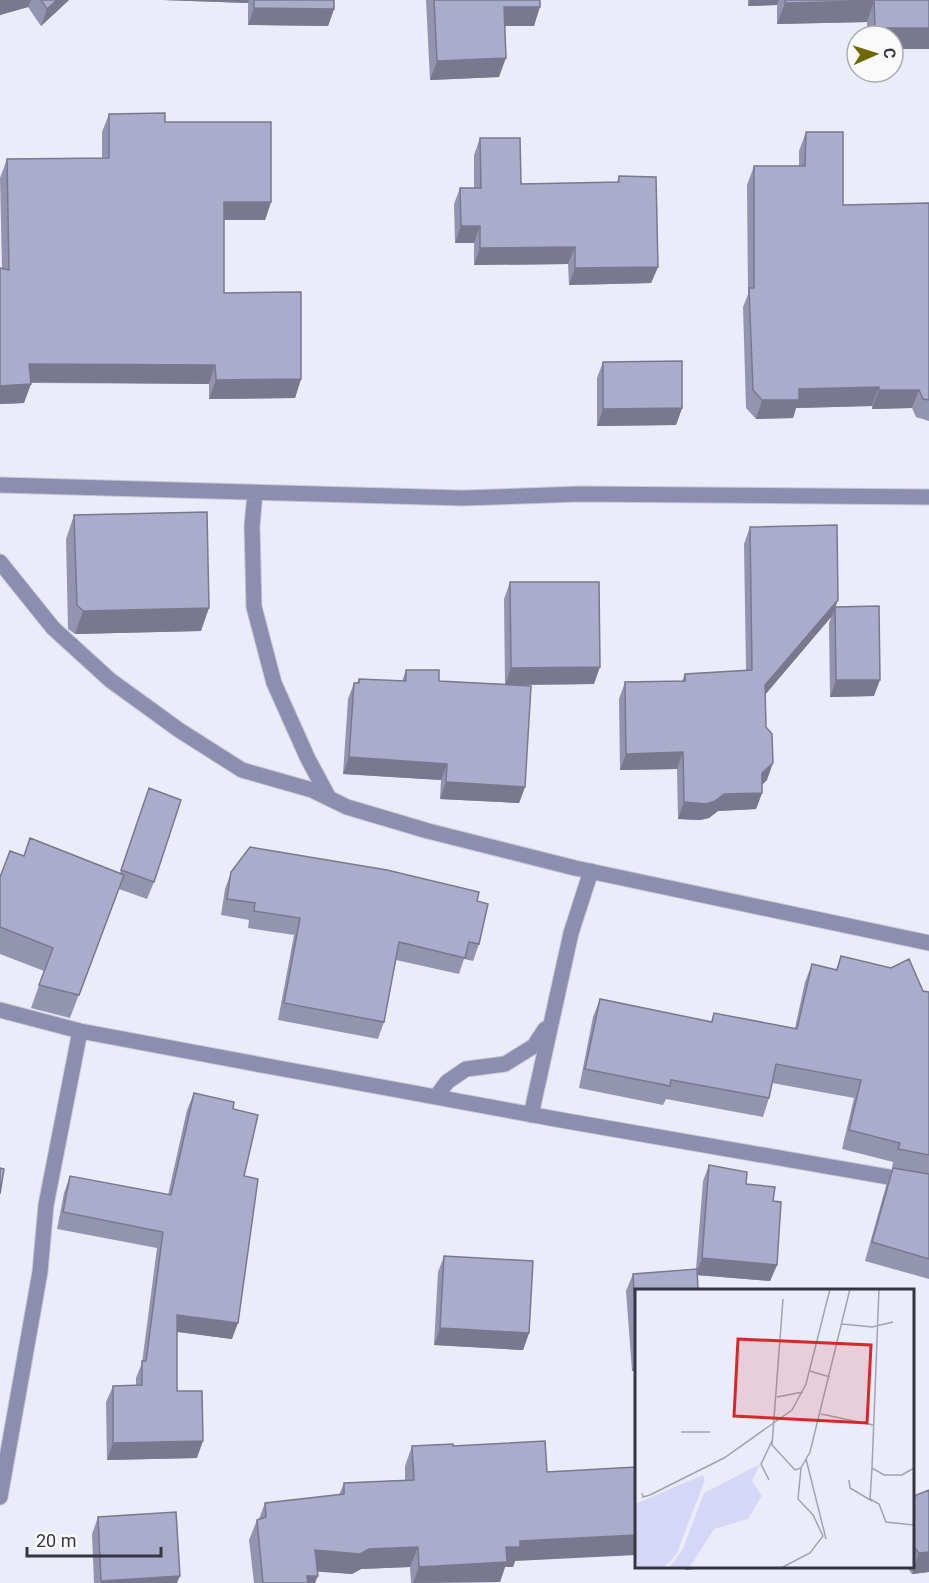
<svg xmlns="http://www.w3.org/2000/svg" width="929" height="1583" font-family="Roboto,sans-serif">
	<rect width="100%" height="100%" fill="#ebecf9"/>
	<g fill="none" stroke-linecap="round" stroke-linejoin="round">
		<defs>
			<path id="minor" d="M 0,485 L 463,498 L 580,494 L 929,497
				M 255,493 L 252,526 L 254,607 L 274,683 L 308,759 L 329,798
				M 0,562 L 53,628 L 110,680 L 179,730 L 242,770 L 312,790 L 347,807 L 428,831 L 575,868 L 929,943
				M 0,1010 L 80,1031 L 278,1068 L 561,1120 L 929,1184
				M 436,1097 L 447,1082 L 466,1069 L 505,1064 L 534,1046 L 545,1029
				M 531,1115 L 571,933 L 591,871
				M 0,1497 L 40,1272 L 46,1205 L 80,1031"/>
		</defs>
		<use href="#minor" stroke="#c7c8d5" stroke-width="17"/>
		<use href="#minor" stroke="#8c8daf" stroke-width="15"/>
	</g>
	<path fill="#9394af" d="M 0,0 L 69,0 L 41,26 L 28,7 L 0,15 Z
		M 163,0 L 334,0 L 334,9 L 328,26 L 248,25 L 248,3 Z
		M 426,0 L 540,0 L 534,26 L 505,26 L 499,77 L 430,80 Z
		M 748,0 L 929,0 L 929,49 L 893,49 L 893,36 L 867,36 L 867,22 L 777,24 L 777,5 L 748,6 Z
		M 109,114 L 165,122 L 271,202 L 265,220 L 224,220 L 224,293 L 301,379 L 295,398 L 209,399 L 209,384 L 30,383 L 24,403 L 0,404 L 0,268 L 2,269 L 0,178 L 7,159 L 102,158 L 102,132 Z
		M 806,132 L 843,205 L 929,203 L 929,421 L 916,417 L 912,408 L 872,409 L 872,406 L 796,408 L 793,418 L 756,419 L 746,408 L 743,307 L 748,294 L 747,185 L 754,166 L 799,166 L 799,151 Z
		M 480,138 L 521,184 L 617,182 L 619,176 L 658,267 L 651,283 L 569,285 L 568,264 L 474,265 L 474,243 L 455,243 L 454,204 L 460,188 L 474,188 L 474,155 Z
		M 603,362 L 682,408 L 676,425 L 597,426 L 597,378 Z
		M 74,515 L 201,631 L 75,634 L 68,629 L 66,539 Z
		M 750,527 L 838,600 L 832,616 L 765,694 L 767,780 L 762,785 L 762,793 L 756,809 L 718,811 L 709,818 L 700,820 L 678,819 L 677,769 L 620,770 L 619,699 L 625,682 L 682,681 L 685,674 L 746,670 L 744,544 Z
		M 510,582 L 594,684 L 512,685 L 525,787 L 519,803 L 440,799 L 441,780 L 343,774 L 348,699 L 354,683 L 357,683 L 359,679 L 402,681 L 406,670 L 439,681 L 505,684 L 504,599 Z
		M 835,607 L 874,696 L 830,697 L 829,623 Z
		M 149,788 L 154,882 L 147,899 L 119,889 L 70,1018 L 31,1008 L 44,971 L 0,954 L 0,877 L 24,856 L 120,873 Z
		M 231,872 L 477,901 L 479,944 L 473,961 L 464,959 L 459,974 L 396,960 L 384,1022 L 378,1039 L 278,1020 L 294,935 L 248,928 L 249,920 L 221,915 L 225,889 Z
		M 841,956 L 923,991 L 929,992 L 929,1279 L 865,1261 L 886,1186 L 893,1168 L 902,1170 L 892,1168 L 893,1162 L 842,1149 L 854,1098 L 772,1083 L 769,1098 L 763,1117 L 666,1099 L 663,1105 L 579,1088 L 593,1017 L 600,999 L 711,1022 L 714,1013 L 795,1028 L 805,982 L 812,964 L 836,970 Z
		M 194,1093 L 233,1109 L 244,1176 L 232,1339 L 177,1332 L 177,1391 L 197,1458 L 107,1460 L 106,1402 L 113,1386 L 136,1385 L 136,1378 L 142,1363 L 157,1248 L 57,1229 L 64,1193 L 70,1176 L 168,1195 L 187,1110 Z
		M 709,1165 L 746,1184 L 773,1201 L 777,1265 L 770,1281 L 697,1275 L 636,1290 L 636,1371 L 632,1371 L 626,1291 L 633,1274 L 696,1269 L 703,1181 Z
		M 444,1256 L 529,1333 L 523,1350 L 434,1345 L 438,1272 Z
		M 412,1446 L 453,1446 L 515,1561 L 513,1567 L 505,1567 L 500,1582 L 411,1583 L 410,1567 L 361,1569 L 352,1574 L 318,1571 L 315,1583 L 254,1583 L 249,1540 L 257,1520 L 259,1519 L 265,1503 L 339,1495 L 344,1483 L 405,1480 L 405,1466 Z
		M 929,1490 L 929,1572 L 912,1574 L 906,1566 L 912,1566 L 912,1501 Z
		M 98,1517 L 177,1583 L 94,1583 L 92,1534 Z"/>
	<path fill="#78788f" d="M 0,0 L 31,0 L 28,7 L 0,15 Z
		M 57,0 L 69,0 L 41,26 L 47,9 Z
		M 163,0 L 249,0 L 248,3 Z
		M 750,0 L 779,0 L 777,5 L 748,6 Z
		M 874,1 L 867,22 L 777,24 L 785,3 Z
		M 504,7 L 540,7 L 534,26 L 497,26 Z
		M 254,8 L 334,9 L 328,26 L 248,25 Z
		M 875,28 L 929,28 L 929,49 L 893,49 L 893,36 L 872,36 Z
		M 506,58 L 499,77 L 430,80 L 437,61 Z
		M 224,202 L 271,202 L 265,220 L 217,220 Z
		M 461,226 L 480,226 L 474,243 L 455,243 Z
		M 575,247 L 568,264 L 474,265 L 480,248 Z
		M 658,267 L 651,283 L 569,285 L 575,268 Z
		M 29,364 L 215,365 L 209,384 L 23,382 Z
		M 301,379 L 295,398 L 209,399 L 216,380 Z
		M 31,384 L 24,403 L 0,404 L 0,386 Z
		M 879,387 L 872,406 L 796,408 L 793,418 L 756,419 L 762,400 L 799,389 Z
		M 879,390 L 919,390 L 912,408 L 872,409 Z
		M 682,408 L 676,425 L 597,426 L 603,409 Z
		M 838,600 L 832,616 L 759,702 L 765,685 Z
		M 209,608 L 201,631 L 75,634 L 83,611 Z
		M 600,667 L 594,684 L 505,685 L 511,668 Z
		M 836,680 L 880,680 L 874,696 L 830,697 Z
		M 683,752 L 677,769 L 620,770 L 626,754 Z
		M 349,757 L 447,764 L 441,780 L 343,774 Z
		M 773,763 L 767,780 L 756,790 L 762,773 Z
		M 446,782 L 525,787 L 519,803 L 440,799 Z
		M 762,793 L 756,809 L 718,811 L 709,818 L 700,820 L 678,819 L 684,802 L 724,794 Z
		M 702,1258 L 777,1265 L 770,1281 L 696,1275 Z
		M 177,1315 L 238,1323 L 232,1339 L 171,1331 Z
		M 440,1328 L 529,1333 L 523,1350 L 434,1345 Z
		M 636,1359 L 636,1371 L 632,1371 Z
		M 203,1441 L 197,1458 L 107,1460 L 113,1443 Z
		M 636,1535 L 636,1555 L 515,1561 L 513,1567 L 505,1567 L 500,1582 L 413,1583 L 419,1567 L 520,1541 Z
		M 418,1547 L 410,1567 L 361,1569 L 352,1574 L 308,1571 L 315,1550 L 369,1549 Z
		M 929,1552 L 929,1572 L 912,1574 L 919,1553 Z
		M 687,1566 L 721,1566 L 686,1570 Z
		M 180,1576 L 177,1583 L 101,1583 L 101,1581 Z
		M 307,1576 L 318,1576 L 315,1583 L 305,1583 Z"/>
	<path fill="#abaccc" stroke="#78788f" stroke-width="1.5" d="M 41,0 L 57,0 L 47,9 Z
		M 254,0 L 334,0 L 334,9 L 254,8 Z
		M 434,0 L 540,0 L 540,7 L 504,7 L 506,58 L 437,61 Z
		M 785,0 L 929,0 L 929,28 L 875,28 L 874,1 L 785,3 Z
		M 165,113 L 165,122 L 271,122 L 271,202 L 224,202 L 224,293 L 301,292 L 301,379 L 216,380 L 215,365 L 29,364 L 31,384 L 0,386 L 0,268 L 9,270 L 7,159 L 109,158 L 109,114 Z
		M 806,132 L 843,132 L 843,205 L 929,203 L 929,400 L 923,399 L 919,390 L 879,390 L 879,387 L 799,389 L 799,400 L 762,400 L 753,390 L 749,288 L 754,288 L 754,166 L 805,166 Z
		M 480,138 L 520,138 L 521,184 L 619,182 L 619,176 L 656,177 L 658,267 L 575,268 L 575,247 L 480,248 L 480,226 L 461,226 L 460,188 L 481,188 Z
		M 682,361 L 682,408 L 603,409 L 603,362 Z
		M 207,512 L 209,608 L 83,611 L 77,605 L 74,515 Z
		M 837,525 L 838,600 L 765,685 L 766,727 L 772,734 L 773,763 L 762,773 L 762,793 L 724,794 L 715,801 L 706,804 L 684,802 L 683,752 L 626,754 L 625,682 L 685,681 L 685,674 L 752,670 L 750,527 Z
		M 510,582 L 599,582 L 600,667 L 511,668 Z
		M 879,606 L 880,680 L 836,680 L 835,607 Z
		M 406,670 L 439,670 L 439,681 L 531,686 L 525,787 L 446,782 L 447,764 L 349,757 L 354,683 L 359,683 L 359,679 L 406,681 Z
		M 149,788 L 181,800 L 154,882 L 121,870 Z
		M 30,838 L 124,875 L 79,995 L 39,985 L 53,948 L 0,927 L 0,877 L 10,851 L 24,856 Z
		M 250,847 L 387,870 L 479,892 L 477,901 L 488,904 L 479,944 L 469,942 L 465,958 L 399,942 L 384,1022 L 284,1003 L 300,918 L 254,911 L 255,903 L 227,899 L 231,872 Z
		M 841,956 L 891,968 L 909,959 L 923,991 L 929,992 L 929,1155 L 898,1149 L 900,1143 L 849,1130 L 861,1080 L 776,1064 L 769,1098 L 671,1080 L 670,1086 L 585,1069 L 600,999 L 712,1022 L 714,1013 L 797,1029 L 812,964 L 837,970 Z
		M 194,1093 L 234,1102 L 233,1109 L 258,1115 L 244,1176 L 258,1179 L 238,1323 L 177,1315 L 177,1391 L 202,1391 L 203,1441 L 113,1443 L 113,1386 L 142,1385 L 142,1361 L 146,1361 L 163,1232 L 63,1212 L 70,1176 L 171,1195 Z
		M 709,1165 L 747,1172 L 746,1184 L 775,1187 L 773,1201 L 781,1202 L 777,1265 L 702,1258 Z
		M 0,1168 L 4,1169 L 0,1194 Z
		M 893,1168 L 929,1174 L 929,1259 L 872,1242 Z
		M 444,1256 L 533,1261 L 529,1333 L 440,1328 Z
		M 697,1269 L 698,1290 L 636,1290 L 636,1329 L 633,1274 Z
		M 545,1441 L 547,1472 L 636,1467 L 636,1535 L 520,1541 L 520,1547 L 506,1547 L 507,1562 L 419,1567 L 418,1547 L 369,1549 L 360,1554 L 315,1550 L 318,1576 L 307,1576 L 308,1583 L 263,1583 L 257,1520 L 266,1517 L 265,1503 L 344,1494 L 344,1483 L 414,1480 L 412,1446 L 453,1444 L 453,1446 Z
		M 929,1490 L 929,1552 L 919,1553 L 912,1545 L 912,1501 L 916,1495 Z
		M 176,1512 L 180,1576 L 101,1581 L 98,1517 Z"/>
	<g transform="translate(635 1289)">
		<rect width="279" height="279" fill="#ebecf9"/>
		<path d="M 125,175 L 117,192 L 127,207 L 113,230 L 79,240 L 54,279 L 34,279 L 48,260 L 69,204 ZM 68,186 L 70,191 L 41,266 L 28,279 L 0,279 L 0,215 Z" fill="#d6d7f6"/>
		<path fill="none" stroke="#a3a3b0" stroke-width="1.5" d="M 244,0 L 237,179 L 249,186 L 267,186 L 279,179M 148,10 L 137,156 L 160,181 L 166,179 L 175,163 L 215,0M 207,35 L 237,38 L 258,33M 175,82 L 195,88M 142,108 L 168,103M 186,125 L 238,136M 46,143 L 75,143M 171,170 L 191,250M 237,179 L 235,210 L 244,215 L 251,233 L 279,236M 134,191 L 126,175 L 137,152M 214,191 L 215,199 L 237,212M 7,204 L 8,208 L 15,206 L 89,169 L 157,121 L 171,95 L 195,0M 146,279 L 175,264 L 188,247 L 178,226 L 163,210 L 166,179"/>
		<path fill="#d62828" fill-opacity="0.15" stroke="#d62828" stroke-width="3" d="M 103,50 L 236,56 L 232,134 L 99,127 Z"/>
		<rect width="279" height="279" fill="none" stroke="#363643" stroke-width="3"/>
	</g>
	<g transform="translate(875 54) rotate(87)"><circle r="28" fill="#fafafa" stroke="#acacb1" stroke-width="1.5"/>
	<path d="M0-4.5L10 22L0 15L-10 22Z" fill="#706800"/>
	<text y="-9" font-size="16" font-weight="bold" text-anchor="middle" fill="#363643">С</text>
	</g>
	<path d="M27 1547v9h134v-9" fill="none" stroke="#363643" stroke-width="3"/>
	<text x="36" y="1547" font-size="18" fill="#363643" stroke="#fafafa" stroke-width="4.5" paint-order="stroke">20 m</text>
</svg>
